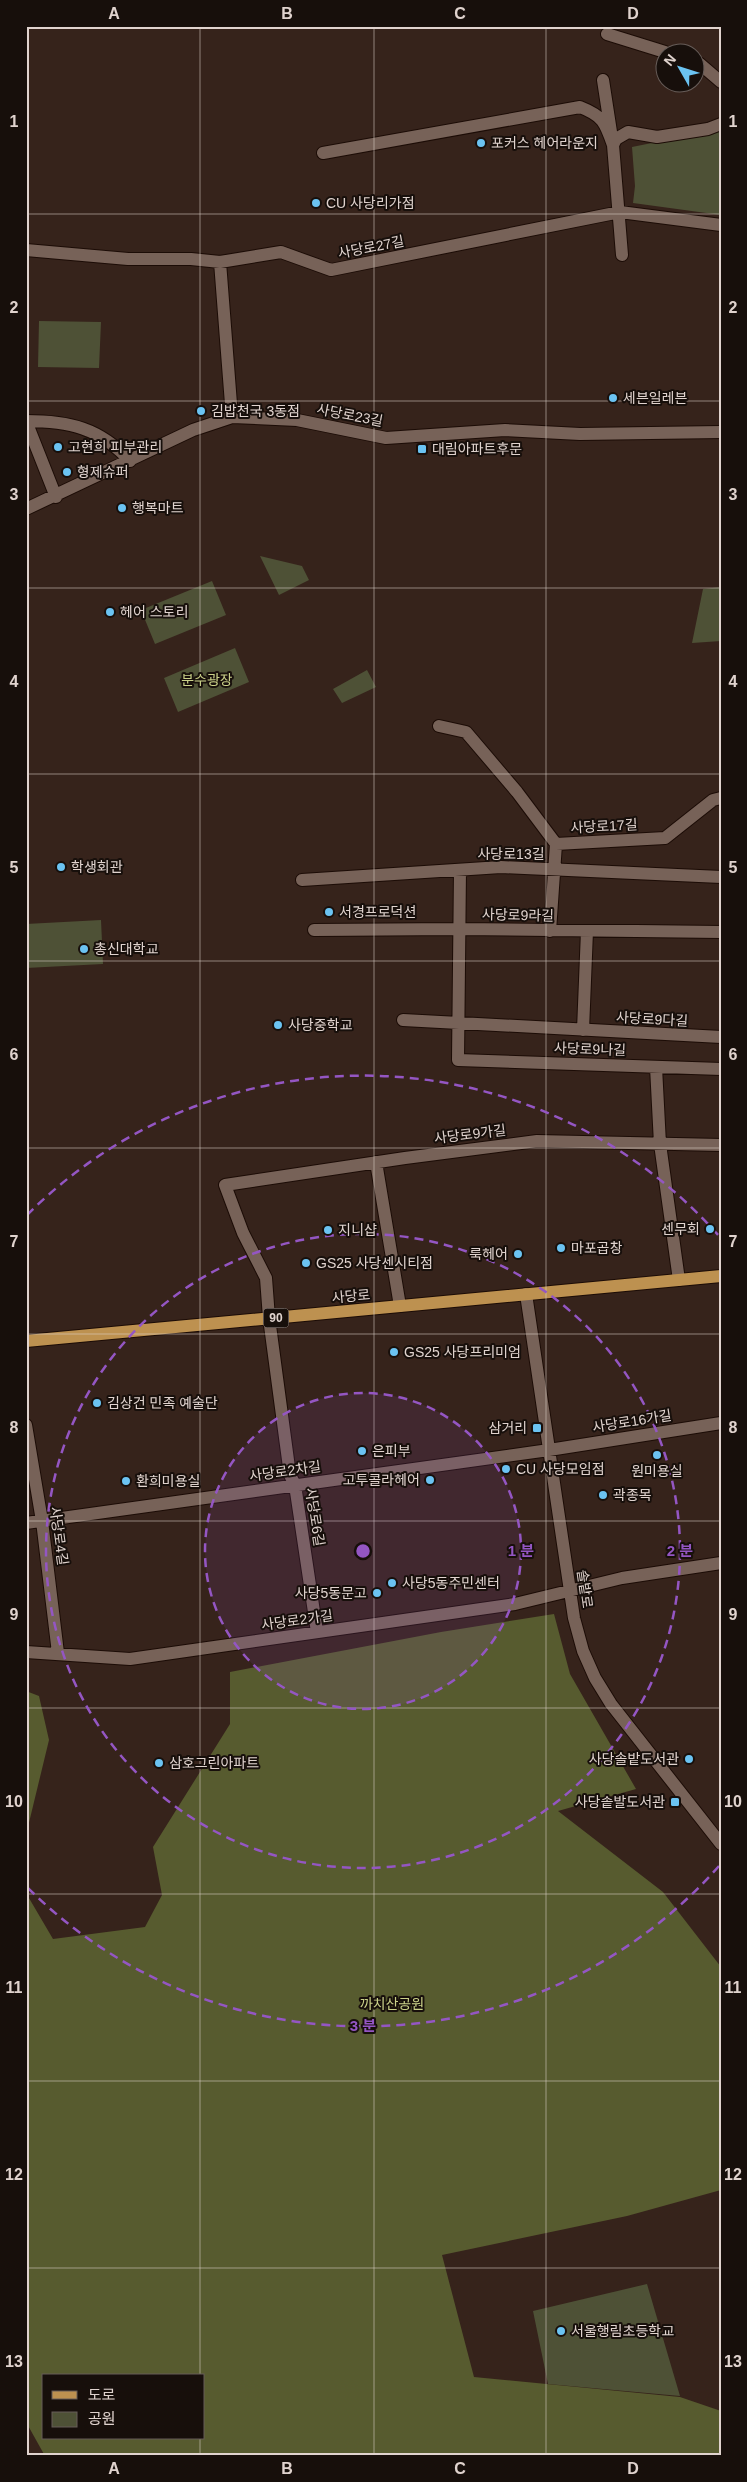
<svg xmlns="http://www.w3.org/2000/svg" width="747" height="2482" font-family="Arial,'Noto Sans KR',sans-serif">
	<rect width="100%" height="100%" fill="#36231b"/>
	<path fill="#4e5136" d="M 721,129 L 721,215 L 633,203 L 635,186 L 632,147 Z
		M 39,321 L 101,322 L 99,368 L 38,367 Z
		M 260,556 L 302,566 L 309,580 L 279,595 Z
		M 212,581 L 226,615 L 155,644 L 141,610 Z
		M 721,587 L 721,641 L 692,643 L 703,589 Z
		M 235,648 L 249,682 L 178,712 L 164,678 Z
		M 367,670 L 376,687 L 342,703 L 333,689 Z
		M 101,920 L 103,964 L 26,968 L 26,924 Z
		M 647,2284 L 680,2396 L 548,2384 L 533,2311 Z"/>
	<path fill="#575b2f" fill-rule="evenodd" d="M 554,1614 L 570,1674 L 636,1789 L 558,1811 L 663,1892 L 721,1967 L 721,2190 L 627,2216 L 442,2255 L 474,2377 L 680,2397 L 721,2411 L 721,2456 L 45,2456 L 26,2422 L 26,1893 L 53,1939 L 145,1927 L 162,1895 L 153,1847 L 230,1724 L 230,1672 L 441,1632 ZM 44,2376 L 204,2376 L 204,2438 L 44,2438 Z
		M 26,1691 L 39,1696 L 49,1740 L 26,1835 Z"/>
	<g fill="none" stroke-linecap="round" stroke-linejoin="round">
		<defs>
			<path id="minor" d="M 607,34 L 665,52
				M 694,62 L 700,64 L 721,82
				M 603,80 L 613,145 L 622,255
				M 613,145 L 616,139 L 628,132 L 657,137 L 708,129 L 721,124
				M 323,153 L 580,107 C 603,116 605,122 613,145
				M 26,250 L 128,259 L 191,259 L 220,262 L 281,252 L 331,270 L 620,212 L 721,225
				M 220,262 L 232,417
				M 26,421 C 69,421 100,428 130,461
				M 26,421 L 56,497
				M 26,509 L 193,430 L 232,417 L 297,420 L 386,438 L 505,430 L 580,434 L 721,432
				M 439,726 L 466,732 L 517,792 L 556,844 L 665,838 L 713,800 L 721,798
				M 460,870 L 458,1060 L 721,1069
				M 302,880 L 501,867 L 721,877
				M 314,930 L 458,929 L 721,932
				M 550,931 L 556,844
				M 403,1020 L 721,1037
				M 583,1030 L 587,931
				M 656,1067 L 660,1144 L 679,1280
				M 376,1162 L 400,1306
				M 526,1294 L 574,1618 L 583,1651 L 595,1678 L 611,1704 L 721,1844
				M 26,1425 L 42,1521 L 58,1653
				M 26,1523 L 549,1450 L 721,1423
				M 317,1632 L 295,1485 L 290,1475 L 269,1318 L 266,1278 L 243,1233 L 225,1185 L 405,1158 L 537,1141 L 721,1145
				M 26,1652 L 130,1659 L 515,1604 L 622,1578 L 721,1563"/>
			<path id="major" d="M 26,1341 L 721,1276"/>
		</defs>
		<use href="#minor" stroke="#1c0c06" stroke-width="14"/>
		<use href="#major" stroke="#1c0c06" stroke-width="14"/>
		<use href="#minor" stroke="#776258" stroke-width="12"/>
		<use href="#major" stroke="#bd9150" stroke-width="12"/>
	</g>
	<path fill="none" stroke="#e0d3ce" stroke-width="1" stroke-opacity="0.55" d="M 200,26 L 200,2376M 374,26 L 374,2456M 546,26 L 546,2456M 26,214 L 721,214M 26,401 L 721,401M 26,588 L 721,588M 26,774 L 721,774M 26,961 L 721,961M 26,1148 L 721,1148M 26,1334 L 721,1334M 26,1521 L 721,1521M 26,1708 L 721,1708M 26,1894 L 721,1894M 26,2081 L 721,2081M 26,2268 L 721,2268M 200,2438 L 200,2456"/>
	<circle cx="363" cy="1551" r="158" fill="#9456c3" fill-opacity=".12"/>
	<g fill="none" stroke="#9456c3" stroke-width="2.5" stroke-dasharray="9 6">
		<circle cx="363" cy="1551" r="158"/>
		<circle cx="363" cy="1551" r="317"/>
		<path d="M719 1866A475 475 0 0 1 27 1887M27 1215A475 475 0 0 1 719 1236"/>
	</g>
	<g fill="#6bc3f2" stroke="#170f0b" stroke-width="2">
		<circle cx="481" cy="143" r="5"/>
		<circle cx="316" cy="203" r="5"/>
		<circle cx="613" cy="398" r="5"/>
		<circle cx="201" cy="411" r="5"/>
		<circle cx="58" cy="447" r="5"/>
		<rect x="417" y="444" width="10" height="10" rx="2.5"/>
		<circle cx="67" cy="472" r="5"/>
		<circle cx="122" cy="508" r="5"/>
		<circle cx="110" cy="612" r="5"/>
		<circle cx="61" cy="867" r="5"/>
		<circle cx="329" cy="912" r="5"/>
		<circle cx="84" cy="949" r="5"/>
		<circle cx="278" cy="1025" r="5"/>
		<circle cx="710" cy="1229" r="5"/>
		<circle cx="328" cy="1230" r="5"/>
		<circle cx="561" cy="1248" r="5"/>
		<circle cx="518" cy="1254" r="5"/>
		<circle cx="306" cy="1263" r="5"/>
		<circle cx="394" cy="1352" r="5"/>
		<circle cx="97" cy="1403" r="5"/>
		<rect x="532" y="1423" width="10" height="10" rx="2.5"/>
		<circle cx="362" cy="1451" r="5"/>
		<circle cx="657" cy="1455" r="5"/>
		<circle cx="506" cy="1469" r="5"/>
		<circle cx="430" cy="1480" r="5"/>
		<circle cx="126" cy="1481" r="5"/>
		<circle cx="603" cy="1495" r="5"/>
		<circle cx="392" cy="1583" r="5"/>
		<circle cx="377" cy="1593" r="5"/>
		<circle cx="689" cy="1759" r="5"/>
		<circle cx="159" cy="1763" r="5"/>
		<rect x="670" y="1797" width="10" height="10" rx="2.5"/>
		<circle cx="561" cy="2331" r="5"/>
	</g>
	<g text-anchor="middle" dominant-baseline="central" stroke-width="4" stroke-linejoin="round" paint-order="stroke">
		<rect fill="#170f0b" stroke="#a49894" stroke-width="1" x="263.5" y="1308.5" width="25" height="19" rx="4"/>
		<g font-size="12" font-weight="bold" fill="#e0d3ce">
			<text x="276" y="1318">90</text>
		</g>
		<g font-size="14" fill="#e0d3ce" stroke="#170f0b" text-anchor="start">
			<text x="491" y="143">포커스 헤어라운지</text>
			<text x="326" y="203">CU 사당리가점</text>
			<text x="623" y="398">세븐일레븐</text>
			<text x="211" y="411">김밥천국 3동점</text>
			<text x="68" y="447">고현희 피부관리</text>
			<text x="432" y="449">대림아파트후문</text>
			<text x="77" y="472">형제슈퍼</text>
			<text x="132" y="508">행복마트</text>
			<text x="120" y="612">헤어 스토리</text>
			<text x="71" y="867">학생회관</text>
			<text x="339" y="912">서경프로덕션</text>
			<text x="94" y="949">총신대학교</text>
			<text x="288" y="1025">사당중학교</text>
			<text x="700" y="1229" text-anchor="end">센무회</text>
			<text x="338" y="1230">지니샵</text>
			<text x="571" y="1248">마포곱창</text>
			<text x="508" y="1254" text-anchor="end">룩헤어</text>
			<text x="316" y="1263">GS25 사당센시티점</text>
			<text x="404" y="1352">GS25 사당프리미엄</text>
			<text x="107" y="1403">김상건 민족 예술단</text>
			<text x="527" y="1428" text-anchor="end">삼거리</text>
			<text x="372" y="1451">은피부</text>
			<text x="516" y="1469">CU 사당모임점</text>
			<text x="657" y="1471" text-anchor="middle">원미용실</text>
			<text x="420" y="1480" text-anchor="end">고투콜라헤어</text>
			<text x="136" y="1481">환희미용실</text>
			<text x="613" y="1495">곽종목</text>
			<text x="402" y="1583">사당5동주민센터</text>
			<text x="367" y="1593" text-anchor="end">사당5동문고</text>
			<text x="679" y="1759" text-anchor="end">사당솔밭도서관</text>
			<text x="169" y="1763">삼호그린아파트</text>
			<text x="665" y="1802" text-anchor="end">사당솥발도서관</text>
			<text x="571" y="2331">서울행림초등학교</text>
		</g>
		<g font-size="14" fill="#e0d3ce" stroke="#170f0b">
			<text transform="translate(371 247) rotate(-11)">사당로27길</text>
			<text transform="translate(350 415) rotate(11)">사당로23길</text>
			<text transform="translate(604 826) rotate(-3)">사당로17길</text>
			<text x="511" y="854">사당로13길</text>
			<text transform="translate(518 915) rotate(1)">사당로9라길</text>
			<text transform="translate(652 1019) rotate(3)">사당로9다길</text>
			<text transform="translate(590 1049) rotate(2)">사당로9나길</text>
			<text transform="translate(470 1134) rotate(-7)">사당로9가길</text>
			<text transform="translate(351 1296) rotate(-5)">사당로</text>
			<text transform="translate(632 1421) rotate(-9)">사당로16가길</text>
			<text transform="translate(285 1471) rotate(-8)">사당로2차길</text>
			<text transform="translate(315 1517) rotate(81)">사당로6길</text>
			<text transform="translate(59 1536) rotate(82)">사당로4길</text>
			<text transform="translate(585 1589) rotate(82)">솔밭로</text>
			<text transform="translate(297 1620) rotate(-8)">사당로2가길</text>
		</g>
		<g font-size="14" fill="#cad189" stroke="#170f0b">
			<text x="207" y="680">분수광장</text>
			<text x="392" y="2004">까치산공원</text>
		</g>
	</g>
	<circle cx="363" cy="1551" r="8" fill="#9456c3" stroke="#170f0b" stroke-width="2.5"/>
	<g font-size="15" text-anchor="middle" font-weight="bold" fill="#9456c3" stroke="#170f0b" stroke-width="4" stroke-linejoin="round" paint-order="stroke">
		<text x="521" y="1556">1 분</text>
		<text x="680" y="1556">2 분</text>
		<text x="363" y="2031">3 분</text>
	</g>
	<rect width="747" height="2482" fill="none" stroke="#170f0b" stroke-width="55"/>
	<rect x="42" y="2374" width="162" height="65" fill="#170f0b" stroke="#675d59"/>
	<rect x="52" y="2391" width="25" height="8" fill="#bd9150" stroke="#675d59"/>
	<text x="88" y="2400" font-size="15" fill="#e0d3ce">도로</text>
	<rect x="52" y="2412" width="25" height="15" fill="#4e5136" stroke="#675d59"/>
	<text x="88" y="2424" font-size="15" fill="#e0d3ce">공원</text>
	<g transform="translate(680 68) rotate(309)"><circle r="24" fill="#170f0b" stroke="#675d59"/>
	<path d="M0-4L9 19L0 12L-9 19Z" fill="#6bc3f2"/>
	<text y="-8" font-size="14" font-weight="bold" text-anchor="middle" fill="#e0d3ce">N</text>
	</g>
	<rect x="28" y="28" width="692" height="2426" fill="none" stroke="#e0d3ce" stroke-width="2"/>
	<g font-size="16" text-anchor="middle" font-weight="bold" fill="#e0d3ce">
		<text x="114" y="19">A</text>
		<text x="287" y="19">B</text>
		<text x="460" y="19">C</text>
		<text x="633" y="19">D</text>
		<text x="14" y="127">1</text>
		<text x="733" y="127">1</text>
		<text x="14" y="313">2</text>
		<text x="733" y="313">2</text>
		<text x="14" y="500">3</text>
		<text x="733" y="500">3</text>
		<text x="14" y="687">4</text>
		<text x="733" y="687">4</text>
		<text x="14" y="873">5</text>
		<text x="733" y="873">5</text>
		<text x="14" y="1060">6</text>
		<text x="733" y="1060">6</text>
		<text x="14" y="1247">7</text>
		<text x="733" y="1247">7</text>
		<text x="14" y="1433">8</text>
		<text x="733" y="1433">8</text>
		<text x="14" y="1620">9</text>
		<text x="733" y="1620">9</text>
		<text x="14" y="1807">10</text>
		<text x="733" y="1807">10</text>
		<text x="14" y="1993">11</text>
		<text x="733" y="1993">11</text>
		<text x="14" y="2180">12</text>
		<text x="733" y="2180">12</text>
		<text x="14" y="2367">13</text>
		<text x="733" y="2367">13</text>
		<text x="114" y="2474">A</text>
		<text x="287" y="2474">B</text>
		<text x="460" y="2474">C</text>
		<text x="633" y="2474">D</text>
	</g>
</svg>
